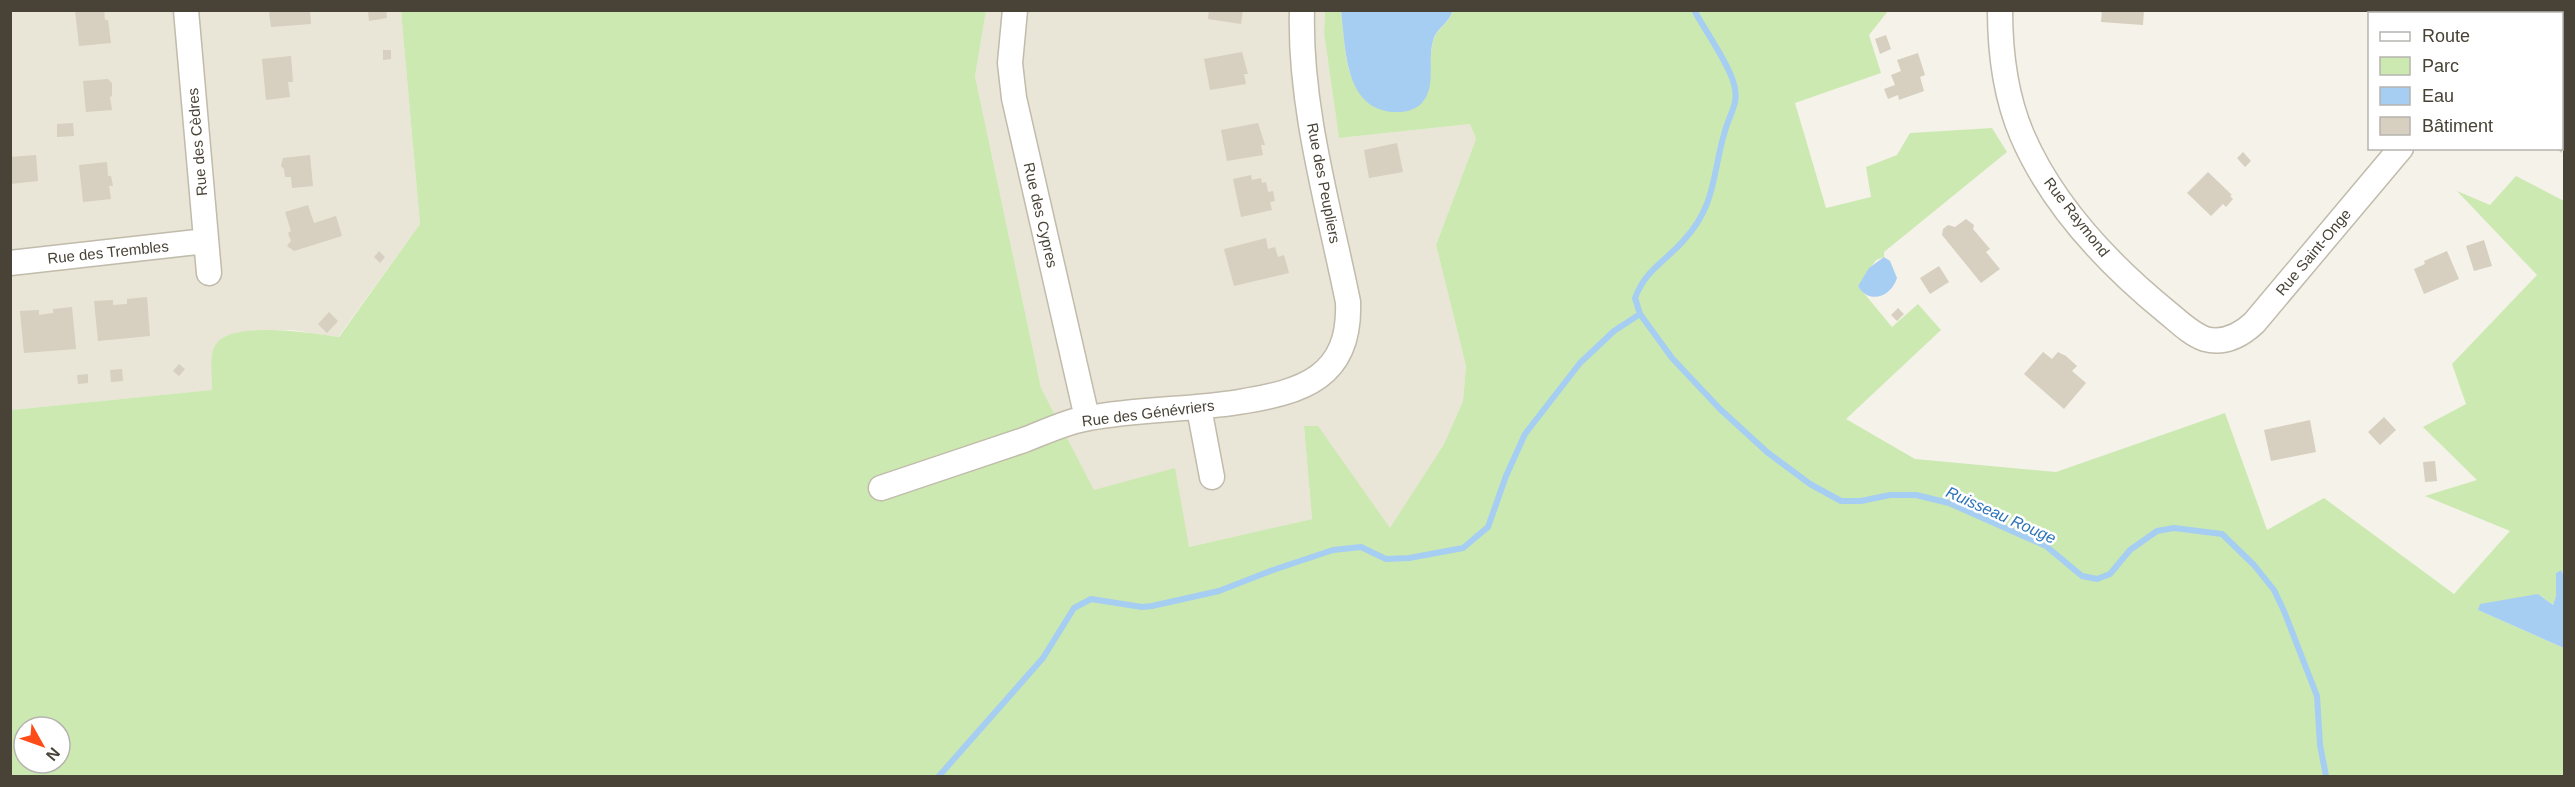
<svg xmlns="http://www.w3.org/2000/svg" width="2575" height="787" font-family="Helvetica,sans-serif">
	<rect width="100%" height="100%" fill="#f5f2e9"/>
	<path fill="#e9e5d7" d="M 11,11 L 401,11 L 420,224 L 338,337 L 292,330 L 255,330 L 226,336 L 212,361 L 213,390 L 11,410 Z
		M 986,11 L 1325,11 L 1324,33 L 1339,138 L 1470,124 L 1476,139 L 1436,245 L 1466,366 L 1463,401 L 1444,444 L 1390,529 L 1304,427 L 1312,519 L 1189,547 L 1094,491 L 1041,388 L 975,76 Z"/>
	<path fill="#cce9b2" fill-rule="evenodd" d="M 401,11 L 986,11 L 975,76 L 1041,388 L 1094,490 L 1175,468 L 1189,547 L 1312,519 L 1304,426 L 1318,426 L 1390,528 L 1444,444 L 1463,401 L 1466,366 L 1436,245 L 1476,139 L 1470,124 L 1339,138 L 1324,33 L 1325,11 L 1341,11 C 1346,46 1342,82 1373,105 L 1423,102 C 1434,83 1428,62 1433,42 C 1436,28 1450,24 1452,11 L 1888,11 L 1869,35 L 1881,73 L 1795,103 L 1826,208 L 1871,197 L 1866,167 L 1897,155 L 1910,133 L 1992,128 L 2007,152 L 1884,252 L 1884,257 L 1876,260 L 1858,286 L 1892,327 L 1918,304 L 1941,330 L 1846,419 L 1915,459 L 2056,472 L 2225,413 L 2267,530 L 2324,498 L 2454,594 L 2510,531 L 2425,496 L 2477,480 L 2423,427 L 2466,404 L 2452,364 L 2537,275 L 2457,191 L 2490,205 L 2516,176 L 2564,201 L 2564,576 L 2561,570 L 2556,573 L 2556,596 L 2553,605 L 2538,594 L 2478,610 L 2564,648 L 2564,776 L 11,776 L 11,410 L 212,390 C 213,377 208,356 216,344 C 231,320 314,333 339,337 L 420,224 ZM 24,727 L 60,727 L 60,763 L 24,763 Z"/>
	<path fill="#a6cdf2" d="M 1341,11 L 1452,11 C 1450,23 1436,28 1433,41 C 1428,58 1434,79 1427,95 C 1422,106 1413,111 1401,112 C 1344,115 1346,50 1341,11 Z
		M 1884,257 L 1890,261 L 1897,278 C 1891,297 1869,305 1858,286 L 1869,268 Z
		M 2561,570 L 2564,576 L 2564,648 L 2478,610 L 2480,604 L 2538,594 L 2553,605 L 2556,596 L 2556,573 Z"/>
	<g fill="none" stroke-linecap="round" stroke-linejoin="round">
		<path stroke="#a6cdf2" stroke-width="6" d="M 1694,10 C 1706,32 1723,55 1732,78 C 1741,102 1731,110 1725,131 C 1712,173 1717,204 1684,240 C 1665,262 1646,269 1635,298 L 1640,314 L 1672,358 L 1720,409 L 1767,452 L 1810,484 L 1841,501 L 1861,501 L 1890,495 L 1916,495 L 1949,503 L 2046,546 L 2082,576 L 2097,579 L 2110,574 L 2130,550 L 2157,531 L 2174,528 L 2222,534 L 2254,565 L 2274,590 L 2284,611 L 2317,696 L 2320,745 L 2326,776
			M 939,776 L 1043,658 L 1074,608 L 1091,599 L 1142,607 L 1152,606 L 1219,591 L 1273,570 L 1333,550 L 1361,547 L 1386,559 L 1409,558 L 1463,548 L 1488,527 L 1506,476 L 1525,434 L 1580,363 L 1614,331 L 1640,314"/>
	</g>
	<path fill="#d7cfbf" d="M 75,10 L 104,10 L 105,20 L 108,20 L 111,43 L 79,46 Z
		M 277,10 L 310,10 L 311,24 L 271,27 L 269,12 Z
		M 368,10 L 386,10 L 387,18 L 369,21 Z
		M 1209,10 L 1243,10 L 1241,24 L 1208,19 Z
		M 2102,10 L 2144,10 L 2143,25 L 2101,22 Z
		M 1886,35 L 1891,49 L 1880,54 L 1875,39 Z
		M 383,50 L 391,50 L 391,59 L 383,60 Z
		M 1242,52 L 1248,74 L 1244,74 L 1246,84 L 1210,90 L 1204,59 Z
		M 1918,53 L 1925,75 L 1920,77 L 1924,91 L 1899,100 L 1898,95 L 1888,99 L 1884,89 L 1895,85 L 1891,75 L 1901,71 L 1897,60 Z
		M 291,56 L 293,82 L 288,82 L 290,97 L 266,100 L 262,59 Z
		M 108,79 L 112,83 L 112,96 L 110,97 L 112,110 L 86,112 L 83,81 Z
		M 2564,108 L 2564,149 L 2561,153 L 2557,148 L 2562,148 L 2562,112 Z
		M 73,123 L 74,136 L 57,137 L 57,124 Z
		M 1258,123 L 1265,145 L 1261,145 L 1263,155 L 1227,161 L 1221,130 Z
		M 1397,143 L 1403,172 L 1369,178 L 1364,150 Z
		M 2243,152 L 2251,161 L 2245,167 L 2237,158 Z
		M 36,155 L 38,181 L 10,184 L 10,157 Z
		M 310,155 L 313,186 L 292,188 L 291,177 L 285,177 L 284,169 L 281,166 L 283,158 Z
		M 107,162 L 108,176 L 111,176 L 113,186 L 109,186 L 111,199 L 83,202 L 79,165 Z
		M 2208,172 L 2232,195 L 2230,196 L 2233,199 L 2226,207 L 2223,204 L 2211,216 L 2187,193 Z
		M 1251,175 L 1252,180 L 1261,178 L 1262,183 L 1266,182 L 1268,192 L 1273,191 L 1275,201 L 1270,202 L 1272,210 L 1241,217 L 1233,179 Z
		M 308,205 L 314,223 L 336,216 L 342,236 L 294,251 L 287,246 L 291,241 L 288,233 L 291,231 L 285,212 Z
		M 1966,219 L 1974,225 L 1973,229 L 1990,249 L 1986,252 L 2000,269 L 1981,283 L 1942,235 L 1943,229 L 1948,225 L 1955,227 Z
		M 1266,238 L 1268,249 L 1275,247 L 1278,257 L 1284,255 L 1289,273 L 1234,286 L 1224,249 Z
		M 2484,240 L 2492,266 L 2474,271 L 2466,246 Z
		M 379,251 L 385,257 L 380,263 L 374,257 Z
		M 2447,251 L 2459,279 L 2424,294 L 2414,269 L 2425,264 L 2424,261 Z
		M 1939,266 L 1949,282 L 1930,294 L 1920,278 Z
		M 147,297 L 150,336 L 98,341 L 94,301 L 113,300 L 113,305 L 127,304 L 127,299 Z
		M 72,307 L 76,349 L 24,353 L 20,311 L 39,310 L 39,315 L 53,313 L 53,309 Z
		M 1898,308 L 1904,314 L 1897,321 L 1891,315 Z
		M 329,312 L 338,321 L 327,333 L 318,324 Z
		M 2043,352 L 2052,359 L 2058,352 L 2066,356 L 2077,366 L 2072,371 L 2086,383 L 2064,409 L 2024,374 Z
		M 179,364 L 185,369 L 179,376 L 173,371 Z
		M 122,369 L 123,381 L 111,382 L 110,370 Z
		M 88,374 L 88,383 L 78,384 L 77,375 Z
		M 2384,417 L 2396,430 L 2380,445 L 2368,432 Z
		M 2310,420 L 2316,452 L 2271,461 L 2264,430 Z
		M 2435,461 L 2437,481 L 2425,482 L 2423,462 Z"/>
	<g fill="none" stroke-linecap="round" stroke-linejoin="round">
		<defs>
			<path id="minor" d="M 186,10 L 209,273
				M 1015,10 L 1010,63 L 1014,98 L 1087,418
				M 2000,10 C 2000,53 2005,95 2022,135 C 2052,205 2109,265 2168,313 C 2179,322 2191,334 2205,339 C 2224,344 2240,336 2254,323 L 2401,148
				M 2516,14 L 2519,10
				M 10,263 L 206,241
				M 1199,408 L 1212,477
				M 881,488 C 929,472 976,456 1024,440 C 1045,432 1067,421 1089,418 C 1138,409 1189,410 1239,402 C 1302,392 1351,378 1348,302 C 1329,208 1299,106 1302,10"/>
		</defs>
		<use href="#minor" stroke="#c1bbac" stroke-width="27"/>
		<use href="#minor" stroke="#fff" stroke-width="24"/>
	</g>
	<g text-anchor="middle" dominant-baseline="central" stroke-width="5" stroke-linejoin="round" paint-order="stroke">
		<g font-size="15" fill="#494337" stroke="#fff">
			<text transform="translate(197 142) rotate(-95)">Rue des Cèdres</text>
			<text transform="translate(1324 183) rotate(79)">Rue des Peupliers</text>
			<text transform="translate(1041 215) rotate(77)">Rue des Cypres</text>
			<text transform="translate(2077 217) rotate(52)">Rue Raymond</text>
			<text transform="translate(108 252) rotate(-6)">Rue des Trembles</text>
			<text transform="translate(2313 252) rotate(-50)">Rue Saint-Onge</text>
			<text transform="translate(1148 413) rotate(-7)">Rue des Génévriers</text>
		</g>
		<g font-size="16" font-style="italic" fill="#2e73b8" stroke="#fff">
			<text transform="translate(2001 515) rotate(24)">Ruisseau Rouge</text>
		</g>
	</g>
	<rect width="2575" height="787" fill="none" stroke="#494337" stroke-width="24"/>
	<rect x="2368" y="12" width="195" height="138" fill="#ffffff" stroke="#b6b4af" stroke-width="1.5"/>
	<rect x="2380" y="32" width="30" height="9" fill="#ffffff" stroke="#b6b4af" stroke-width="1.5"/>
	<text x="2422" y="42" font-size="18" fill="#494337">Route</text>
	<rect x="2380" y="57" width="30" height="18" fill="#cce9b2" stroke="#b6b4af" stroke-width="1.5"/>
	<text x="2422" y="72" font-size="18" fill="#494337">Parc</text>
	<rect x="2380" y="87" width="30" height="18" fill="#a6cdf2" stroke="#b6b4af" stroke-width="1.5"/>
	<text x="2422" y="102" font-size="18" fill="#494337">Eau</text>
	<rect x="2380" y="117" width="30" height="18" fill="#d7cfbf" stroke="#b6b4af" stroke-width="1.5"/>
	<text x="2422" y="132" font-size="18" fill="#494337">Bâtiment</text>
	<g transform="translate(42 745) rotate(130)"><circle r="28" fill="#ffffff" stroke="#b6b4af" stroke-width="1.5"/>
	<path d="M0-4.5L10 22L0 15L-10 22Z" fill="#fd4c18"/>
	<text y="-9" font-size="16" font-weight="bold" text-anchor="middle" fill="#494337">N</text>
	</g>
</svg>
